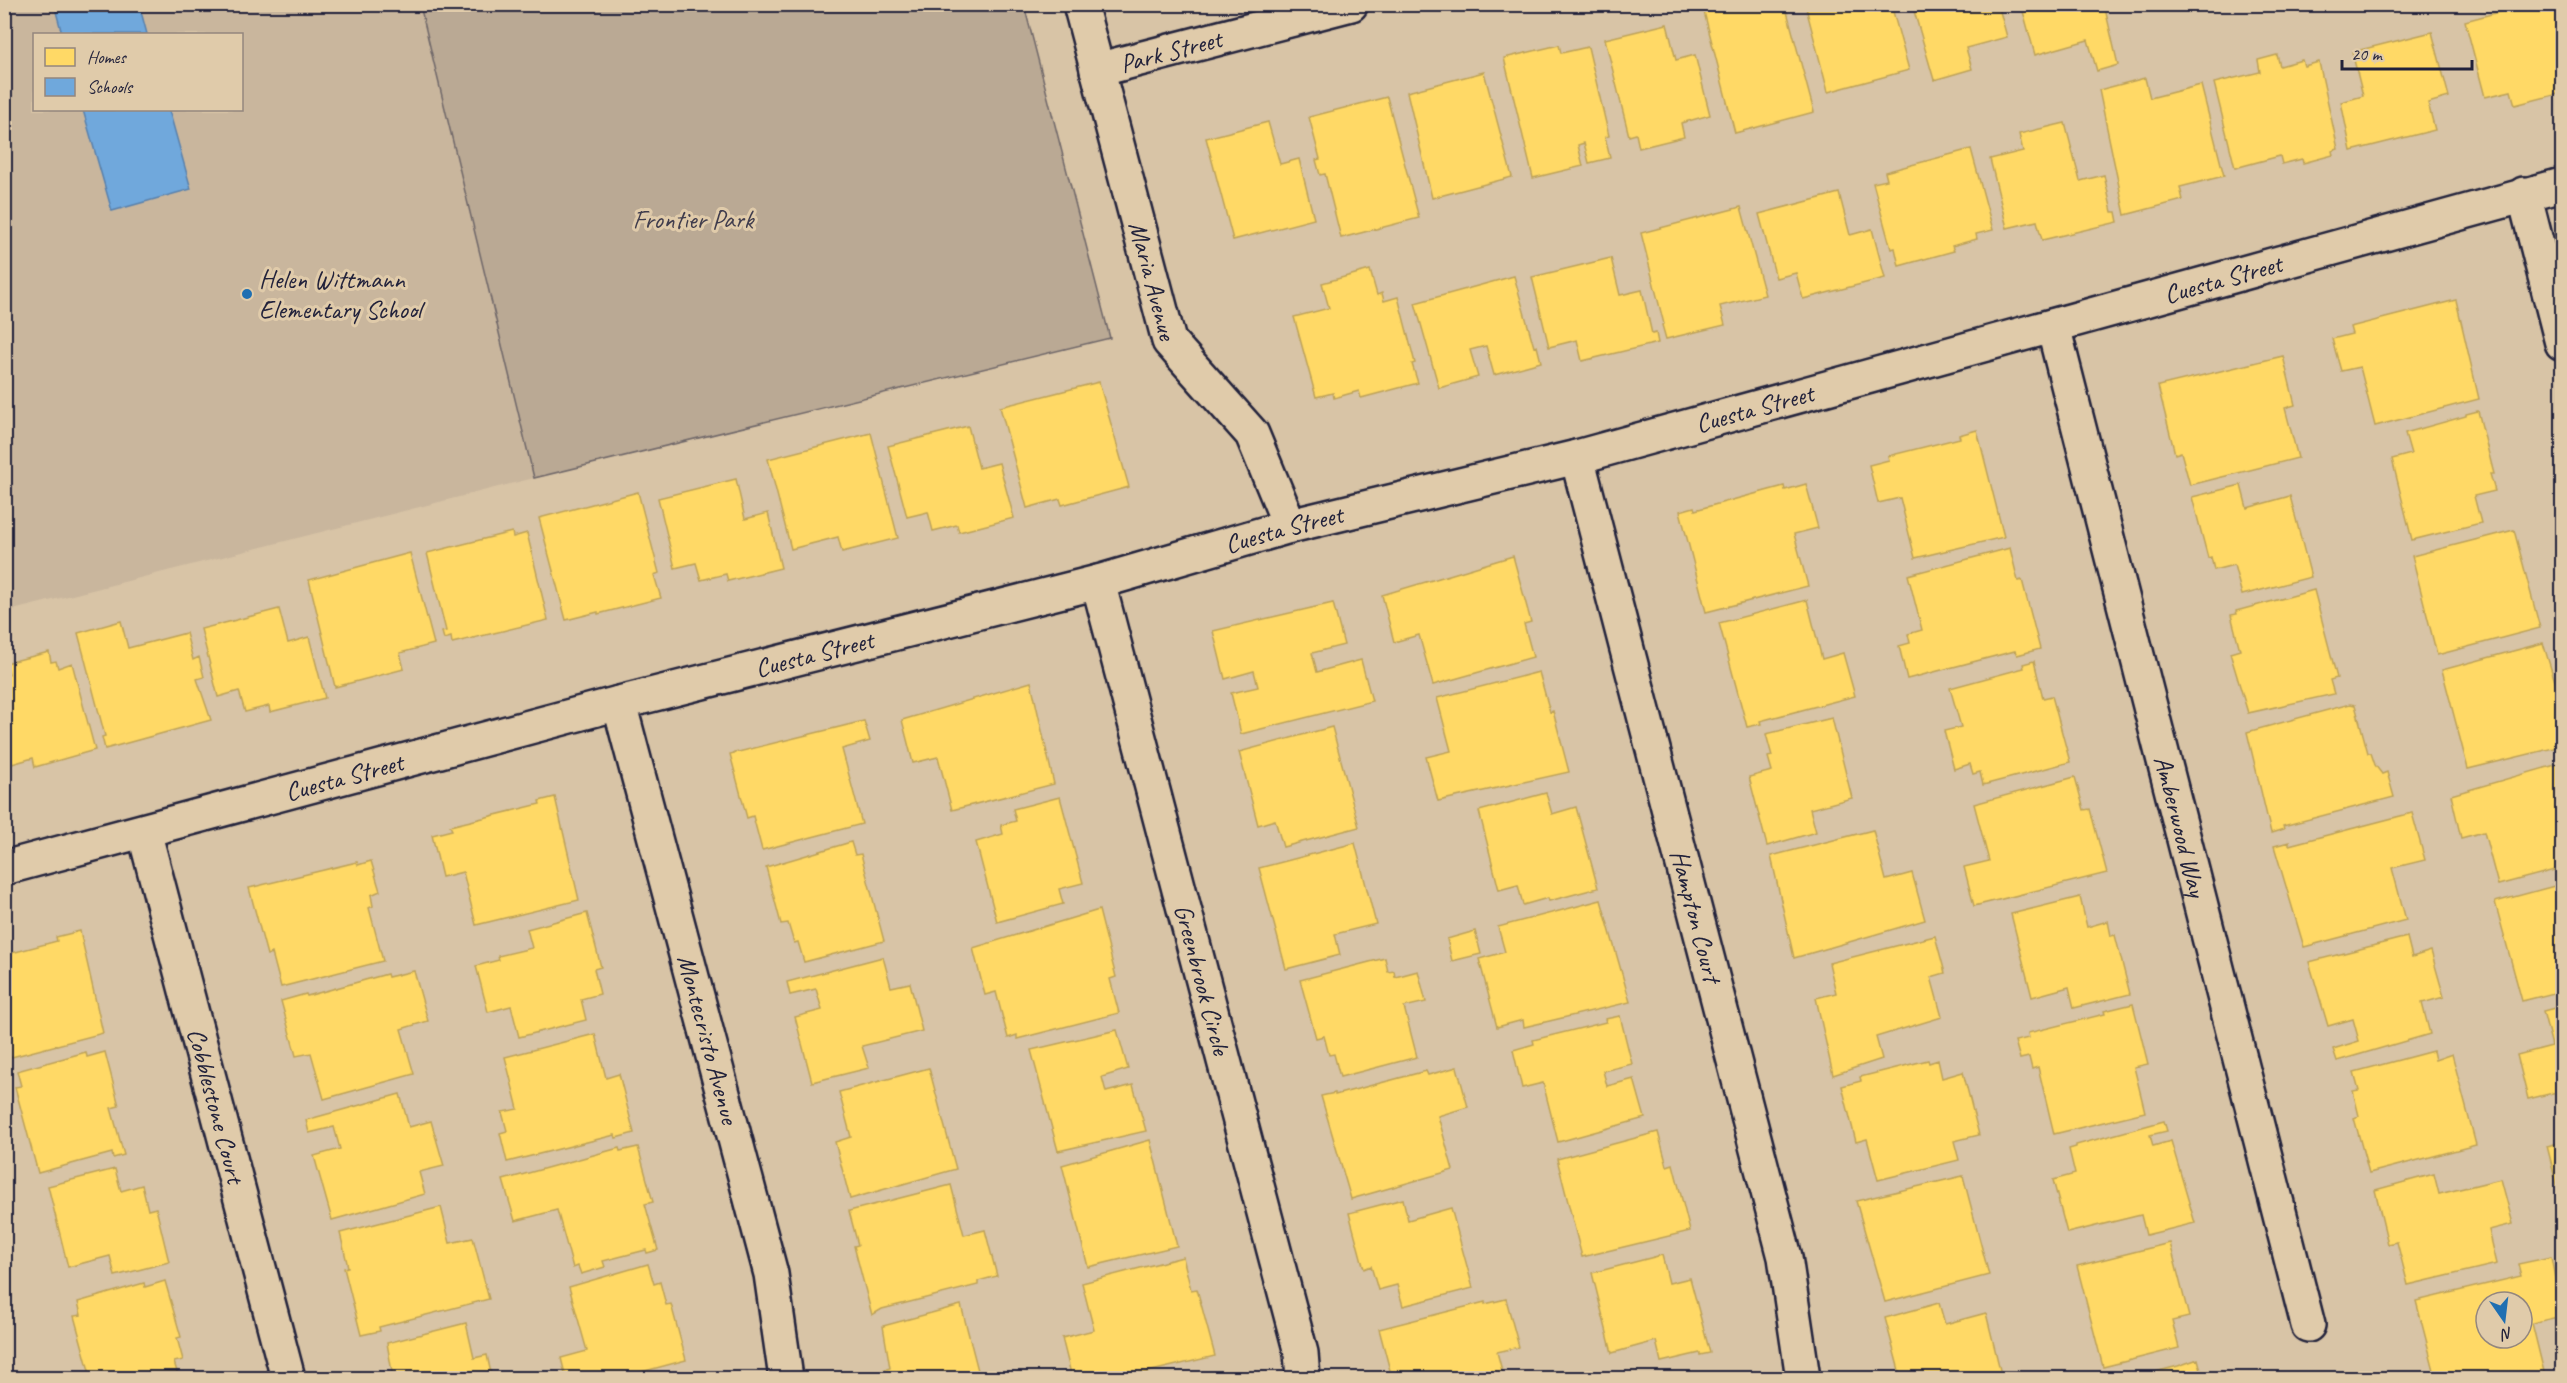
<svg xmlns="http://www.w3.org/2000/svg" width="2567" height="1383" font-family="Caveat,sans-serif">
	<rect width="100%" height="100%" fill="#d8c4a6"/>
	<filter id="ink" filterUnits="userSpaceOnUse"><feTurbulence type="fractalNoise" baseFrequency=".0167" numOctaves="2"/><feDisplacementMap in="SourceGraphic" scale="12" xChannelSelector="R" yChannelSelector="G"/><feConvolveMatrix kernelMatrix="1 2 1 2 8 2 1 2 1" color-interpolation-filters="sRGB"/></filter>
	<g filter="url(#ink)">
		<path fill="#c9b69d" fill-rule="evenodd" d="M 5,5 L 420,5 L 534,478 L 5,612 ZM 34,34 L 242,34 L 242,110 L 34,110 Z"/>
		<path fill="#baa994" stroke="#6e6668" stroke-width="1.5" d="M 420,5 L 1024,5 L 1110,338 L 534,478 Z"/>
		<path fill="#ffd966" stroke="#bda259" stroke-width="1.5" fill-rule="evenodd" d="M 1702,4 L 1785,4 L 1814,112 L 1735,133 Z
			M 1805,4 L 1891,4 L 1909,70 L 1828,92 Z
			M 1912,4 L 1998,4 L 2007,37 L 1966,48 L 1972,69 L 1934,80 Z
			M 2021,4 L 2104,4 L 2118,65 L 2097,71 L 2088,40 L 2035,55 Z
			M 2529,4 L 2562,4 L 2562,93 L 2515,105 L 2511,91 L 2485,97 L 2465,21 Z
			M 1667,24 L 1676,60 L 1695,55 L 1710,115 L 1681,123 L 1684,137 L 1639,148 L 1636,134 L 1629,136 L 1605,39 Z
			M 2432,32 L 2449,97 L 2428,103 L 2435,130 L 2351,151 L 2341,102 L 2363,96 L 2352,52 Z
			M 1559,45 L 1561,53 L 1588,47 L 1609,136 L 1605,137 L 1610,158 L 1589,163 L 1584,143 L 1578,145 L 1583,166 L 1533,178 L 1504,58 Z
			M 2277,55 L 2280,66 L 2302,60 L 2304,66 L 2319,62 L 2338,149 L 2332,151 L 2333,155 L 2303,163 L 2302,159 L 2282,164 L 2280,156 L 2235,168 L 2214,83 L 2260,72 L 2258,60 Z
			M 1484,72 L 1512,177 L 1432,198 L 1407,92 Z
			M 2145,78 L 2150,98 L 2201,85 L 2224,176 L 2180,187 L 2183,200 L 2125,215 L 2099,90 Z
			M 1387,97 L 1419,218 L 1341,238 L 1325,174 L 1320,175 L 1316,160 L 1320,159 L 1309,117 Z
			M 1268,122 L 1280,164 L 1299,159 L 1314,219 L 1233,240 L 1206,138 Z
			M 2065,123 L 2080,181 L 2104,175 L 2112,212 L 2116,212 L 2118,222 L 2042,240 L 2037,221 L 2007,228 L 1990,159 L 2023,151 L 2019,134 Z
			M 1971,149 L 1993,230 L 1976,234 L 1977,239 L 1952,246 L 1954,251 L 1899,266 L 1895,248 L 1891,249 L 1873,183 L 1887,180 L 1885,172 Z
			M 1839,193 L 1850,235 L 1872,229 L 1885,278 L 1803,299 L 1796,273 L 1776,278 L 1759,214 Z
			M 1741,207 L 1765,295 L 1720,306 L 1725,325 L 1666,339 L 1662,325 L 1664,324 L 1641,233 Z
			M 1611,258 L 1620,295 L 1642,290 L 1652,334 L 1656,333 L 1658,343 L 1582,361 L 1577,340 L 1549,347 L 1532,277 Z
			M 1370,270 L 1377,295 L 1382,293 L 1384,301 L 1398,297 L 1415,363 L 1412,364 L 1418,383 L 1361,398 L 1359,391 L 1334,398 L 1333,393 L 1316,397 L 1294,317 L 1329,308 L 1322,283 Z
			M 1514,276 L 1534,347 L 1537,346 L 1541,362 L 1494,375 L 1486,346 L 1470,350 L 1478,377 L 1439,388 L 1415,303 Z
			M 2456,300 L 2479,399 L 2375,426 L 2360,367 L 2341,371 L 2332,339 L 2352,334 L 2350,327 Z
			M 2283,356 L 2295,405 L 2285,408 L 2298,458 L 2190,485 L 2181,452 L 2175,454 L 2158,386 Z
			M 1099,382 L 1129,487 L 1062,505 L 1060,499 L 1027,508 L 1000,407 Z
			M 2478,411 L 2494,474 L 2490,474 L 2495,491 L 2474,496 L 2481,523 L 2412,540 L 2392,459 L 2411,454 L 2405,433 L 2466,416 L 2466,414 Z
			M 968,426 L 979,468 L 999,463 L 1014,518 L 959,532 L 957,525 L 933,531 L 928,512 L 907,517 L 888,446 Z
			M 1977,430 L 2004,537 L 1915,558 L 1900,498 L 1878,503 L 1869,465 L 1889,460 L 1888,456 L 1960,438 L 1959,435 Z
			M 871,433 L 898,538 L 842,552 L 838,537 L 791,549 L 768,459 Z
			M 736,479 L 745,519 L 768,513 L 781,568 L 728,581 L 726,574 L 701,580 L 696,563 L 675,568 L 658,498 Z
			M 1806,484 L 1818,528 L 1794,534 L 1808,586 L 1706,612 L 1680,511 L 1694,507 L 1695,510 L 1784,486 L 1785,490 Z
			M 2241,485 L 2247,508 L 2290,496 L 2311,577 L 2242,595 L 2234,565 L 2214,570 L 2211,557 L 2208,558 L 2192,497 Z
			M 638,492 L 659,573 L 654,575 L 661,598 L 598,614 L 598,612 L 566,620 L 539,518 Z
			M 2514,530 L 2540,628 L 2437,655 L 2412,556 Z
			M 512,532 L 513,537 L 527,533 L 548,620 L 452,643 L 451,637 L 444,639 L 442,632 L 446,631 L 427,553 Z
			M 2010,548 L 2018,581 L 2022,580 L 2040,649 L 2017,655 L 2015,651 L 1907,679 L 1899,646 L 1910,643 L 1908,634 L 1922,630 L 1908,575 Z
			M 410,553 L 434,644 L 400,653 L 404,669 L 335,687 L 309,580 Z
			M 1513,556 L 1531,622 L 1524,624 L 1533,657 L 1433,685 L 1419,635 L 1394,642 L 1382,595 Z
			M 2314,590 L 2337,678 L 2330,680 L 2334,694 L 2248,713 L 2230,653 L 2240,650 L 2231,615 L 2237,614 L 2236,611 Z
			M 1807,600 L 1822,659 L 1843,653 L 1855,696 L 1760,721 L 1761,724 L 1747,727 L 1719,623 Z
			M 1333,603 L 1344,645 L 1312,653 L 1317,672 L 1361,660 L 1372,701 L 1241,734 L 1231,693 L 1258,687 L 1254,671 L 1225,679 L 1213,631 Z
			M 279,609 L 288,643 L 309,637 L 325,698 L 270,712 L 269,706 L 245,712 L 239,691 L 218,697 L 201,629 Z
			M 121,621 L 128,648 L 186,633 L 193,660 L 199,657 L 204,677 L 197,679 L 211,720 L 105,749 L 102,737 L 105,736 L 78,633 Z
			M 2543,643 L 2562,704 L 2562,746 L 2468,769 L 2442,670 Z
			M 49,652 L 51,662 L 56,661 L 58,668 L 72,663 L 95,750 L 35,767 L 33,758 L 12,764 L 11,759 L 4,761 L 4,675 L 9,674 L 6,663 Z
			M 2034,661 L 2043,698 L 2052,696 L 2070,762 L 1983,785 L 1980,772 L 1973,774 L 1970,764 L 1954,769 L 1944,731 L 1961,727 L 1950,688 L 2024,668 L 2023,664 Z
			M 1539,672 L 1550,712 L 1553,711 L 1569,772 L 1438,801 L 1426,757 L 1451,751 L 1437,698 Z
			M 1031,682 L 1054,784 L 952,810 L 938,757 L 913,763 L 902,720 Z
			M 2350,704 L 2355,705 L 2368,753 L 2371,753 L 2375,765 L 2382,774 L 2387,772 L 2394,797 L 2283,826 L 2284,829 L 2271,833 L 2247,732 Z
			M 1832,718 L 1852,798 L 1810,809 L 1816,832 L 1767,846 L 1749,777 L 1772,771 L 1768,757 L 1772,756 L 1766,734 Z
			M 864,721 L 870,741 L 842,749 L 862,824 L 762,850 L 753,816 L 747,818 L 730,754 Z
			M 1332,727 L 1359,827 L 1283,847 L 1275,820 L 1258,825 L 1239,752 Z
			M 2562,763 L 2562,868 L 2498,885 L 2484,832 L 2461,838 L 2451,795 Z
			M 2075,777 L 2084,810 L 2090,809 L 2107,873 L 1974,906 L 1964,867 L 1989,861 L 1974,804 Z
			M 1546,793 L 1552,814 L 1576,807 L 1598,888 L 1549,901 L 1548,898 L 1523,905 L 1518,885 L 1499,890 L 1479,811 Z
			M 555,797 L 579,900 L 476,925 L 463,872 L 442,877 L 432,835 L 452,830 L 450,826 L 540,804 L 539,801 Z
			M 1060,797 L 1083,883 L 1059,889 L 1063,904 L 997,922 L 976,842 L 1003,834 L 1001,825 L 1016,821 L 1013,809 Z
			M 2412,813 L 2425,860 L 2392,868 L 2406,920 L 2304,947 L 2274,846 L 2289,842 L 2289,845 Z
			M 1873,830 L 1886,880 L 1912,873 L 1925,920 L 1794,958 L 1771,856 Z
			M 851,842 L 855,855 L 861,854 L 884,941 L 804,962 L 798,942 L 794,943 L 788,923 L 781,924 L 766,867 Z
			M 1355,843 L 1376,924 L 1335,934 L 1340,955 L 1286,969 L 1259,868 Z
			M 371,861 L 380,891 L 371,895 L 373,906 L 369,908 L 383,961 L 281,987 L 272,953 L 267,955 L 249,888 L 357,862 L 358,865 Z
			M 2562,884 L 2562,991 L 2522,1001 L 2495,902 Z
			M 2080,897 L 2087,927 L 2108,921 L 2111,936 L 2115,935 L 2130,994 L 2074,1008 L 2069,987 L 2032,997 L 2011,914 Z
			M 1601,900 L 1630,1002 L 1524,1027 L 1523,1020 L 1497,1027 L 1479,959 L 1505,952 L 1498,927 Z
			M 1099,910 L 1116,977 L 1110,979 L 1119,1013 L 1017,1039 L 1017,1035 L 1008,1038 L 996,992 L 985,995 L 973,948 Z
			M 587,913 L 601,967 L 594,969 L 600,994 L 581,999 L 586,1020 L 519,1037 L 511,1006 L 488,1012 L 476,966 L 499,960 L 498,956 L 532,948 L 527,929 Z
			M 80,931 L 103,1033 L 4,1059 L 4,955 L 57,941 L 56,937 Z
			M 1475,931 L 1481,954 L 1452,961 L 1447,939 Z
			M 1935,936 L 1945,973 L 1931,977 L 1942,1017 L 1876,1037 L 1882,1059 L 1833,1075 L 1816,998 L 1836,993 L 1829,963 Z
			M 2407,937 L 2412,957 L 2431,951 L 2444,997 L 2422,1003 L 2430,1034 L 2337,1061 L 2333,1049 L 2359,1041 L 2353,1019 L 2328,1026 L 2309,962 Z
			M 883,957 L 891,987 L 910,983 L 922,1031 L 862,1046 L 869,1068 L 812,1082 L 795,1017 L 822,1010 L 816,989 L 790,995 L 787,982 Z
			M 1385,958 L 1388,972 L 1394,971 L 1395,977 L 1418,971 L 1426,1002 L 1404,1007 L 1417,1057 L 1340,1077 L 1334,1054 L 1329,1055 L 1324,1036 L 1316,1038 L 1300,980 Z
			M 414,971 L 428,1021 L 401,1029 L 414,1074 L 324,1099 L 311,1053 L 296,1056 L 281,1001 L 306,994 L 307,996 L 387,974 L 388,977 Z
			M 2133,1004 L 2148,1064 L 2134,1067 L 2145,1112 L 2054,1134 L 2038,1067 L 2032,1069 L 2029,1057 L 2020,1059 L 2015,1041 L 2029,1038 L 2028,1033 L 2105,1014 L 2104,1011 Z
			M 2562,1006 L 2562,1091 L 2528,1099 L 2517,1055 L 2552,1046 L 2543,1011 Z
			M 1620,1016 L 1632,1064 L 1603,1071 L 1607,1086 L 1634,1079 L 1645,1118 L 1558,1142 L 1543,1083 L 1522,1088 L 1513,1050 L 1534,1044 L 1533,1040 L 1606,1022 L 1605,1019 Z
			M 1117,1030 L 1128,1069 L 1102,1077 L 1106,1092 L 1133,1085 L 1146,1131 L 1058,1151 L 1031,1050 Z
			M 595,1034 L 606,1078 L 619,1074 L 634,1133 L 616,1138 L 615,1135 L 507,1162 L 500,1133 L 507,1131 L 502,1112 L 518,1109 L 505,1057 Z
			M 2433,1051 L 2435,1060 L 2452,1054 L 2476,1145 L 2369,1173 L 2354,1118 L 2359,1116 L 2353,1091 L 2359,1090 L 2354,1072 Z
			M 86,1052 L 87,1057 L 105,1052 L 119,1106 L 111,1108 L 124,1155 L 113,1158 L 112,1153 L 38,1173 L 15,1087 L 21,1086 L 17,1071 Z
			M 1928,1060 L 1929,1063 L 1938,1060 L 1942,1078 L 1963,1072 L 1979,1135 L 1954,1141 L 1959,1160 L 1878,1180 L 1867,1139 L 1856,1142 L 1842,1086 L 1861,1081 L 1860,1077 Z
			M 1457,1067 L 1468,1107 L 1438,1116 L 1453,1170 L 1351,1199 L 1321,1096 L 1335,1093 L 1335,1095 L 1426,1071 L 1428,1075 Z
			M 929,1068 L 956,1169 L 850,1199 L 835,1142 L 851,1137 L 839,1092 Z
			M 400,1094 L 409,1127 L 431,1121 L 444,1166 L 419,1172 L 425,1194 L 332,1220 L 314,1156 L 340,1149 L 334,1127 L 309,1133 L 306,1120 Z
			M 2164,1121 L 2167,1131 L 2150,1135 L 2153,1146 L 2171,1141 L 2195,1223 L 2146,1235 L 2141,1215 L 2067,1233 L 2053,1180 L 2075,1174 L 2069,1149 L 2076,1147 L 2076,1145 Z
			M 1658,1132 L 1667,1166 L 1673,1164 L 1690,1231 L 1582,1257 L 1557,1159 Z
			M 1150,1140 L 1177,1246 L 1088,1267 L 1062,1165 Z
			M 2562,1142 L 2562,1205 L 2547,1146 Z
			M 638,1147 L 653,1202 L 645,1204 L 658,1250 L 647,1253 L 646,1250 L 603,1261 L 605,1267 L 581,1274 L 578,1266 L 573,1268 L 557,1210 L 515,1221 L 503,1180 L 619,1148 L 620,1151 Z
			M 115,1169 L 121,1191 L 142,1185 L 148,1210 L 156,1208 L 169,1262 L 115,1276 L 110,1256 L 68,1267 L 48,1186 Z
			M 2434,1174 L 2439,1194 L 2501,1179 L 2513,1224 L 2489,1230 L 2497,1264 L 2408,1285 L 2397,1242 L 2388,1244 L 2375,1190 Z
			M 1963,1176 L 1989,1275 L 1885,1302 L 1856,1201 Z
			M 951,1185 L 964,1235 L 985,1230 L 997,1276 L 978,1281 L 978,1285 L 882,1309 L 872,1315 L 854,1246 L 858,1245 L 849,1211 Z
			M 1403,1199 L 1408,1220 L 1451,1208 L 1473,1288 L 1403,1306 L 1397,1285 L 1378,1290 L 1371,1266 L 1364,1269 L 1349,1213 Z
			M 441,1207 L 450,1243 L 473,1238 L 489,1299 L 379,1327 L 380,1331 L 361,1335 L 344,1268 L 348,1267 L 340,1233 Z
			M 2170,1243 L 2189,1317 L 2172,1321 L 2179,1348 L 2103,1367 L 2077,1266 Z
			M 1662,1255 L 1669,1283 L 1690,1278 L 1710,1353 L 1700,1355 L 1700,1353 L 1661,1362 L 1656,1341 L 1612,1353 L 1592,1273 Z
			M 1183,1257 L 1191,1290 L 1197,1289 L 1215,1356 L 1122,1378 L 1072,1378 L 1062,1338 L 1094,1330 L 1082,1283 Z
			M 2551,1257 L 2562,1316 L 2532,1323 L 2545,1376 L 2533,1378 L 2436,1378 L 2416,1301 L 2521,1276 L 2518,1264 ZM 2486,1302 L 2522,1302 L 2522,1338 L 2486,1338 Z
			M 648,1264 L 654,1284 L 660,1282 L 666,1305 L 671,1304 L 686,1360 L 619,1378 L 566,1378 L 561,1358 L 587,1351 L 569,1287 Z
			M 165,1281 L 181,1337 L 177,1338 L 183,1360 L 174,1362 L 179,1378 L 91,1378 L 74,1316 L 81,1315 L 78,1302 L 144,1283 L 145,1287 Z
			M 1506,1299 L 1519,1347 L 1497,1352 L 1504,1378 L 1392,1378 L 1379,1329 L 1485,1302 L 1485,1304 Z
			M 1939,1303 L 1945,1324 L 1986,1313 L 2002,1378 L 1901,1378 L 1885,1318 Z
			M 961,1305 L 980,1378 L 882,1378 L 880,1371 L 890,1368 L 883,1326 Z
			M 466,1323 L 474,1358 L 487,1355 L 492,1378 L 393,1378 L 387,1343 Z
			M 2198,1359 L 2203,1378 L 2132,1378 L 2178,1366 Z"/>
		<path fill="#6fa8dc" stroke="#5880ac" stroke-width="1.5" d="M 54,4 L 139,4 L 147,34 L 62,34 Z
			M 83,110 L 169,110 L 191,189 L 112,211 Z"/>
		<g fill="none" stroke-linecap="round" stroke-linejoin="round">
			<defs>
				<g id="minor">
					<path id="s1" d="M 1080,4 L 1169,341 L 1252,434 L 1290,526"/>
					<path id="s2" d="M 1097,70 L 1351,4"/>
					<path d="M 2524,194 L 2562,343"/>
					<path id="s3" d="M 2053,326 L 2308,1325"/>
					<path id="s4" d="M 1577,457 L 1785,1257 L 1803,1378"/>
					<path id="s5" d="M 1098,582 L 1301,1353 L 1303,1378"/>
					<path id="s6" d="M 619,703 L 771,1274 L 786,1378"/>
					<path id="s7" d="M 144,831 L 288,1378"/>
					<path id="s8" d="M 4,868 L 619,703 L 1098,582 L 1290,526 L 1577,457 L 2562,185"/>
				</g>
			</defs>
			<use href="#minor" stroke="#22223b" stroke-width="38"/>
			<use href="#minor" stroke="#e0cbaa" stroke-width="33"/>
		</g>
	</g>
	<circle fill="#1f6fb2" stroke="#e0cbaa" stroke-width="2" cx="247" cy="294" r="6"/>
	<g text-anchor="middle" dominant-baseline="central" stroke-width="6" stroke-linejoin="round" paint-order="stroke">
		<g font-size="26" fill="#22223b" stroke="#e0cbaa">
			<text stroke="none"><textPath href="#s2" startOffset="76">Park Street</textPath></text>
			<text stroke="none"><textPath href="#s8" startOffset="2296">Cuesta Street</textPath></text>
			<text stroke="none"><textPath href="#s1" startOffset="286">Maria Avenue</textPath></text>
			<text stroke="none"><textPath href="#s8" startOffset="1810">Cuesta Street</textPath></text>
			<text stroke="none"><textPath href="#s8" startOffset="1324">Cuesta Street</textPath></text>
			<text stroke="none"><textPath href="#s8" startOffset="838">Cuesta Street</textPath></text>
			<text stroke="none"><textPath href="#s8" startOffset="352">Cuesta Street</textPath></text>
			<text stroke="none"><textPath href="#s3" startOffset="516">Amberwood Way</textPath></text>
			<text stroke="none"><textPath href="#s4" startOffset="474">Hampton Court</textPath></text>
			<text stroke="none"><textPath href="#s5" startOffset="411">Greenbrook Circle</textPath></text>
			<text stroke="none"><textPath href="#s6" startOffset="348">Montecristo Avenue</textPath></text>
			<text stroke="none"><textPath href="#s7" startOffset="284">Cobblestone Court</textPath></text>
		</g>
		<g font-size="26" fill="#403d4d" stroke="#e0cbaa">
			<text x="693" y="219">Frontier Park</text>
		</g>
		<g font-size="26" fill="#22223b" stroke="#e0cbaa" text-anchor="start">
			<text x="259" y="279">Helen Wittmann<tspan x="259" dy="30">Elementary School</tspan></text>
		</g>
	</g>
	<rect width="2567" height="1383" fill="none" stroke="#e0cbaa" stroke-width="24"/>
	<rect x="12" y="12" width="2543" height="1359" fill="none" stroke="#22223b" stroke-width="2" filter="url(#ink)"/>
	<rect x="33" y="33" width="210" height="78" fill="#e0cbaa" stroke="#94877e" stroke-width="1.5"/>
	<rect x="45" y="48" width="30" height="18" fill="#ffd966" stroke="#94877e" stroke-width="1.5"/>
	<text x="87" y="63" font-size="18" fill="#22223b">Homes</text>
	<rect x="45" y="78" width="30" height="18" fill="#6fa8dc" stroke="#94877e" stroke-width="1.5"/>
	<text x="87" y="93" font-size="18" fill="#22223b">Schools</text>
	<g transform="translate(2504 1320) rotate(166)"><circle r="28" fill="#e0cbaa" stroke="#94877e" stroke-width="1.5"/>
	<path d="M0-4.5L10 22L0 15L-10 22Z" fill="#1f6fb2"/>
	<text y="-9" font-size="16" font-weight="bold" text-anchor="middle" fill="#22223b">N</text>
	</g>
	<path d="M2342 60v9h130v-9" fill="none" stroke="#22223b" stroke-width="3"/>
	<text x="2351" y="60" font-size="18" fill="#22223b" stroke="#e0cbaa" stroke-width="4.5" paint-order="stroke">20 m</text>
</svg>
